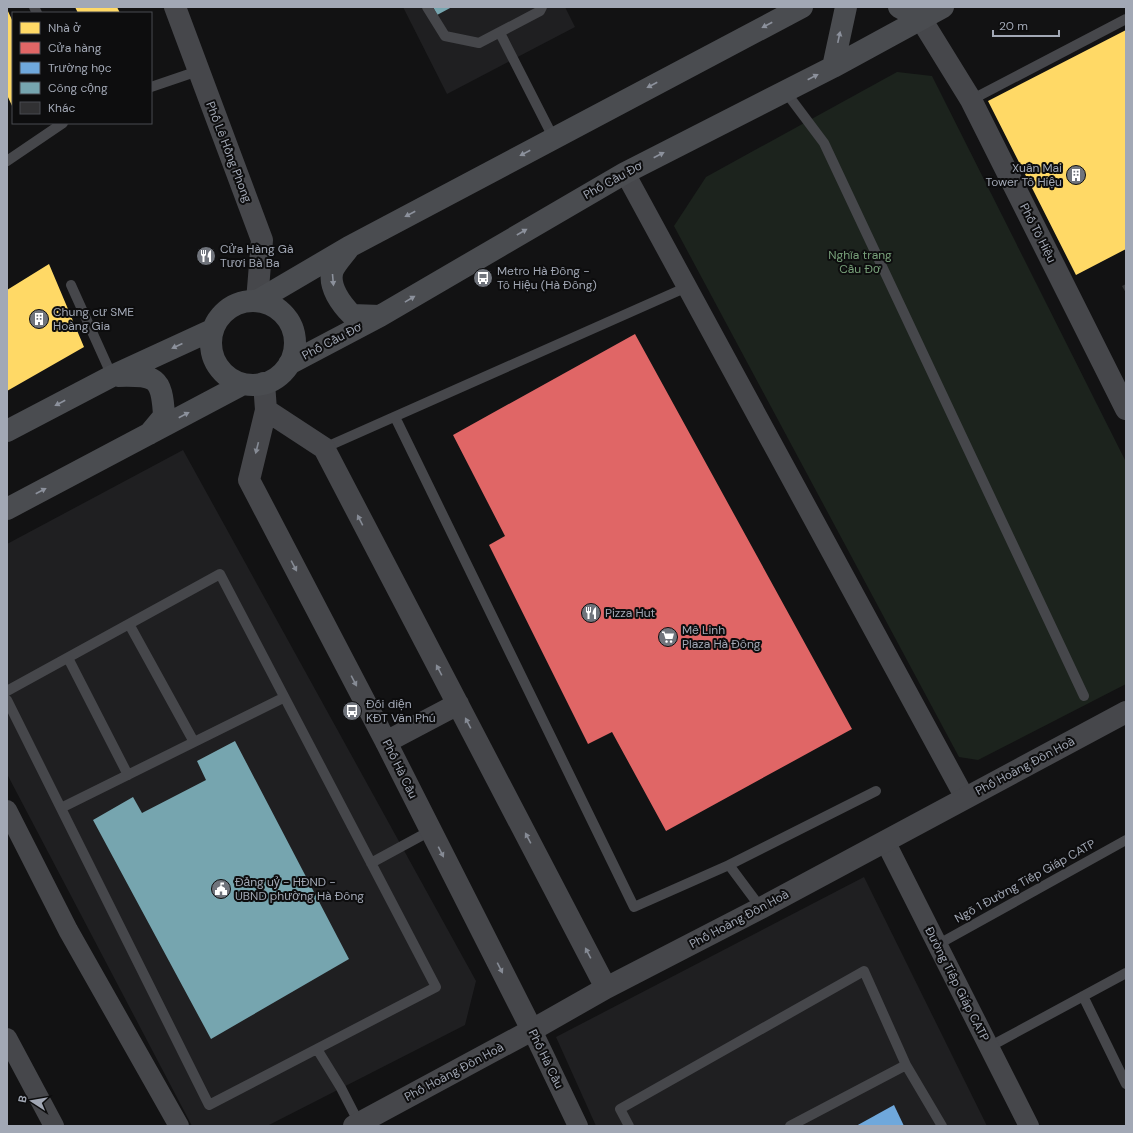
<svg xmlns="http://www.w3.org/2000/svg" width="1133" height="1133" font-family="'DM Sans',sans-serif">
	<rect width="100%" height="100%" fill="#121213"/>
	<path fill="#1f1f21" d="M 403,7 L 565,7 L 575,27 L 447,94 Z
		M 183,450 L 476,981 L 465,1025 L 267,1126 L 192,1126 L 7,774 L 7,544 Z
		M 864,877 L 987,1126 L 596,1126 L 556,1037 Z"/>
	<path fill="#1c231d" d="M 897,72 L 932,76 L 1126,462 L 1126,684 L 978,760 L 959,757 L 674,226 L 706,177 Z"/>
	<path fill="#ffd966" d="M 75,7 L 117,7 L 120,13 L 78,13 Z
		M 7,9 L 13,22 L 13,108 L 7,95 Z
		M 1126,30 L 1126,249 L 1076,275 L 988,101 Z
		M 49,264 L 84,347 L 7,391 L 7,290 Z"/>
	<path fill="#e06666" d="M 635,334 L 852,729 L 666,831 L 612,732 L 588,744 L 489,545 L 505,536 L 453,435 Z"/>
	<path fill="#6fa8dc" d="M 894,1105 L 904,1126 L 856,1126 Z"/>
	<path fill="#76a5af" d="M 433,7 L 452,7 L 437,15 Z
		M 235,741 L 349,959 L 211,1039 L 93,820 L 133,797 L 142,813 L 206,780 L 197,761 Z"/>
	<path fill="#313133" d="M 1126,284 L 1126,293 L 1122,286 Z"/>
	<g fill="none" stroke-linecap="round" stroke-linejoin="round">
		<path stroke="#46474b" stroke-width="10" d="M 34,7 L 37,13
			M 427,7 L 445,36 L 479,43 L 540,11 L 542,7
			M 500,33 L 553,137
			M 151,87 L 198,71
			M 785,91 L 824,143 L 1084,696
			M 971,100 L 1126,19
			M 7,161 L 63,123
			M 71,285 L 112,376
			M 395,417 L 634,907 L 729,865 L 761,908
			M 324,448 L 687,287
			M 129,624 L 194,742
			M 68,658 L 128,775
			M 7,691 L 220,574 L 436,987 L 209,1105 L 7,700
			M 61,808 L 283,698
			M 371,863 L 430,831
			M 729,865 L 876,791
			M 937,945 L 1126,840
			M 1083,996 L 1126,1084
			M 989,1047 L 1126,973
			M 317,1049 L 341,1088 L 359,1123
			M 629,1126 L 620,1109 L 864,971 L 906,1065 L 942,1126
			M 790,1126 L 906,1065"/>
		<path stroke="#46474b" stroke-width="20" d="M 625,173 L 965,798
			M 7,810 L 68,930 L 179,1126
			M 885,841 L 1029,1126
			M 532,1030 L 578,1126
			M 7,1038 L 54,1126"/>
		<path stroke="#46474b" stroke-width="22" d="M 175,7 L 262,240 L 257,301
			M 921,19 L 971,100 L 1126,409
			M 264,383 L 266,410 L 249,480 L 386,742 L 532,1030
			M 266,410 L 324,448 L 606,988
			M 386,742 L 458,704
			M 354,1126 L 532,1030 L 606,988 L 761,908 L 1126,712"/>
		<path stroke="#4a4c50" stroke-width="22" d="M 899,7 L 921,19
			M 833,67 L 846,7
			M 348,249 C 343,256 336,263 333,270 C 327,286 342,305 352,315 L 380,316
			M211 343a42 42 0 1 1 84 0a42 42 0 1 1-84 0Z
			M 257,301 L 349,247 L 802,7
			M 289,364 L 380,316 L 625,173 L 833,67 L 943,7
			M 118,376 C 155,375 162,376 164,416 L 149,434
			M 7,431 L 112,376 L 212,330
			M 7,509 L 243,384"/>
	</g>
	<defs><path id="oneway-solid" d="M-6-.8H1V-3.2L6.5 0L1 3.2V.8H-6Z"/></defs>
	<g fill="#8c919c">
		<use href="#oneway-solid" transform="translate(767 25) rotate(152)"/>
		<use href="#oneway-solid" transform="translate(839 37) rotate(-78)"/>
		<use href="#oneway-solid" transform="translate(813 77) rotate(-27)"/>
		<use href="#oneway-solid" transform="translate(652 85) rotate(152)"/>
		<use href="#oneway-solid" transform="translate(525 153) rotate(152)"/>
		<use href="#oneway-solid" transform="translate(659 155) rotate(-27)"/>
		<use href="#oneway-solid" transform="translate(410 214) rotate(152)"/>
		<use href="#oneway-solid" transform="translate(522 232) rotate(-30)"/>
		<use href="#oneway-solid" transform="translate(333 280) rotate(85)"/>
		<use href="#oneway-solid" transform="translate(410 299) rotate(-31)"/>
		<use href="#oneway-solid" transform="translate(177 346) rotate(155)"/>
		<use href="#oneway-solid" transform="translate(60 403) rotate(152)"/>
		<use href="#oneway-solid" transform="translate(184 415) rotate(-28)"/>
		<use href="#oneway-solid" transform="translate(41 491) rotate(-28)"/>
	</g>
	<g fill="#868b95">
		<use href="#oneway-solid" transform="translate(257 448) rotate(104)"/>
		<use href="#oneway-solid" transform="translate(360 520) rotate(-117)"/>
		<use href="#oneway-solid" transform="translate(294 566) rotate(62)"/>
		<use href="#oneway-solid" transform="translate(439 670) rotate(-118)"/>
		<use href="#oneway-solid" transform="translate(354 681) rotate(62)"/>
		<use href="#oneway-solid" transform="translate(468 723) rotate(-118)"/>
		<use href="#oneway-solid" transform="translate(528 838) rotate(-118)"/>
		<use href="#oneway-solid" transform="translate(441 852) rotate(63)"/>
		<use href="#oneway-solid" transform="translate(588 953) rotate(-118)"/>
		<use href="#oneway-solid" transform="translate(500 968) rotate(63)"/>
	</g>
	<defs>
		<symbol id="building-disc" viewBox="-11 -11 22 22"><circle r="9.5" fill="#70747c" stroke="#0d0d0e"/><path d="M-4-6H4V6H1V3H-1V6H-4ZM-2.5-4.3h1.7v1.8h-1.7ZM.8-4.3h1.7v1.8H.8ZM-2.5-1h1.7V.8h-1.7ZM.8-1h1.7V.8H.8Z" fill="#fff"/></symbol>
		<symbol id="restaurant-disc" viewBox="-11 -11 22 22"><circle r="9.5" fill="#70747c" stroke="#0d0d0e"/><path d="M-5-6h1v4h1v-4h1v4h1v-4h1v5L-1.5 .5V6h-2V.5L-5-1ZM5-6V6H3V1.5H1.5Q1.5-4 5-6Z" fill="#fff"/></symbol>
		<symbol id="bus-disc" viewBox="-11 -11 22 22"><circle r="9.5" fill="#70747c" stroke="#0d0d0e"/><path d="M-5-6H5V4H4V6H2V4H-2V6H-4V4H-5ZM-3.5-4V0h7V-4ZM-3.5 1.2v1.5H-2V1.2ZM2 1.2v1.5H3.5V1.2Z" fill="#fff"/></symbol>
		<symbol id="supermarket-disc" viewBox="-11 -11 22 22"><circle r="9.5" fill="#70747c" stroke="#0d0d0e"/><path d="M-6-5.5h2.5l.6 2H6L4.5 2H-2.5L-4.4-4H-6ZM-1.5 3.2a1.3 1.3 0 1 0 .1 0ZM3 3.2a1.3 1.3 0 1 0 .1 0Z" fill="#fff"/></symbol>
		<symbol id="civic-disc" viewBox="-11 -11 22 22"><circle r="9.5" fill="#70747c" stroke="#0d0d0e"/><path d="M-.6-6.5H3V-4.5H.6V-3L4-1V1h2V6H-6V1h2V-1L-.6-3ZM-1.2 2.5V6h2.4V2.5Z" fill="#fff"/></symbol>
	</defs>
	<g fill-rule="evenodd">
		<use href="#building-disc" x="1065" y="164" width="22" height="22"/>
		<use href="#restaurant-disc" x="195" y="245" width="22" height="22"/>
		<use href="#bus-disc" x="472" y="267" width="22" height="22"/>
		<use href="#building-disc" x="28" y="308" width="22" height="22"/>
		<use href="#restaurant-disc" x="580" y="602" width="22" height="22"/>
		<use href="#supermarket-disc" x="657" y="626" width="22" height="22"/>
		<use href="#bus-disc" x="341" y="700" width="22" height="22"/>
		<use href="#civic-disc" x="210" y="878" width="22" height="22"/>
	</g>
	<g text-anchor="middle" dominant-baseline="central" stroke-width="4" stroke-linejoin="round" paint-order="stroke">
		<g font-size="12" fill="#a2a8b5" stroke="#0d0d0e">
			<text transform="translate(229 152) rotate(69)">Phố Lê Hồng Phong</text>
			<text transform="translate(613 180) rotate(-29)">Phố Cầu Đơ</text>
			<text transform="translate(1038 233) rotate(63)">Phố Tô Hiệu</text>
			<text transform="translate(332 341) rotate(-28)">Phố Cầu Đơ</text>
			<text transform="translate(1025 766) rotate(-28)">Phố Hoàng Đôn Hoà</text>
			<text transform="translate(400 769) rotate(64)">Phố Hà Cầu</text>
			<text transform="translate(1025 881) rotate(-29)">Ngõ 1 Đường Tiếp Giáp CATP</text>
			<text transform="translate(739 919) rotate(-28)">Phố Hoàng Đôn Hoà</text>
			<text transform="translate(957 984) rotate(63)">Đường Tiếp Giáp CATP</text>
			<text transform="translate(546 1059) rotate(64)">Phố Hà Cầu</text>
			<text transform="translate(454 1072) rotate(-28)">Phố Hoàng Đôn Hoà</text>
		</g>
		<g font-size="12" fill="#a2a8b5" stroke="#0d0d0e" text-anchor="start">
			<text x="1062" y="168" text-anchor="end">Xuân Mai<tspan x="1062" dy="14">Tower Tô Hiệu</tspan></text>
			<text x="220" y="249">Cửa Hàng Gà<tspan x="220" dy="14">Tươi Bà Ba</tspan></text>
			<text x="497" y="271">Metro Hà Đông -<tspan x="497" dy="14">Tô Hiệu (Hà Đông)</tspan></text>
			<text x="53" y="312">Chung cư SME<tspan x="53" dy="14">Hoàng Gia</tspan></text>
			<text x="605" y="613">Pizza Hut</text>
			<text x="682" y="630">Mê Linh<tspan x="682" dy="14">Plaza Hà Đông</tspan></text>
			<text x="366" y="704">Đối diện<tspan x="366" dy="14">KĐT Văn Phú</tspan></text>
			<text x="235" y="882">Đảng uỷ - HĐND -<tspan x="235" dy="14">UBND phường Hà Đông</tspan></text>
		</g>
		<g font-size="12" fill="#78a17a" stroke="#0d0d0e">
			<text x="860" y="255">Nghĩa trang<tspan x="860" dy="14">Cầu Đơ</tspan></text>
		</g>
	</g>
	<rect width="1133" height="1133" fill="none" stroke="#a2a8b5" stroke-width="16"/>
	<rect x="12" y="12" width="140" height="112" fill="#0d0d0e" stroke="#494b51"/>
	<rect x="20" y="22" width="20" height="12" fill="#ffd966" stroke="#494b51"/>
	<text x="48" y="32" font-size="12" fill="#a2a8b5">Nhà ở</text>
	<rect x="20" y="42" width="20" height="12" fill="#e06666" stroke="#494b51"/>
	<text x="48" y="52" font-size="12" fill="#a2a8b5">Cửa hàng</text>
	<rect x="20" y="62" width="20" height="12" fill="#6fa8dc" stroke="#494b51"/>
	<text x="48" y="72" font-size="12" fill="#a2a8b5">Trường học</text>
	<rect x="20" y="82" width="20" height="12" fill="#76a5af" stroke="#494b51"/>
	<text x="48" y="92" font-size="12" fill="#a2a8b5">Công cộng</text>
	<rect x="20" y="102" width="20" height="12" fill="#313133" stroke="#494b51"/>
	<text x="48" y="112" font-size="12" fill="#a2a8b5">Khác</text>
	<g transform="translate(32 1101) rotate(282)" stroke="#0d0d0e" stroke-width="3" paint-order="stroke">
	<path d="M0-3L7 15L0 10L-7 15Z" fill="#a2a8b5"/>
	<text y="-6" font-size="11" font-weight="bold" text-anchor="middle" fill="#a2a8b5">B</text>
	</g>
	<path d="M993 30v6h66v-6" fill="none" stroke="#a2a8b5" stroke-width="2"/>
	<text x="999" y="30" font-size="12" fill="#a2a8b5" stroke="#0d0d0e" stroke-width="3" paint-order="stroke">20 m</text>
</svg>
